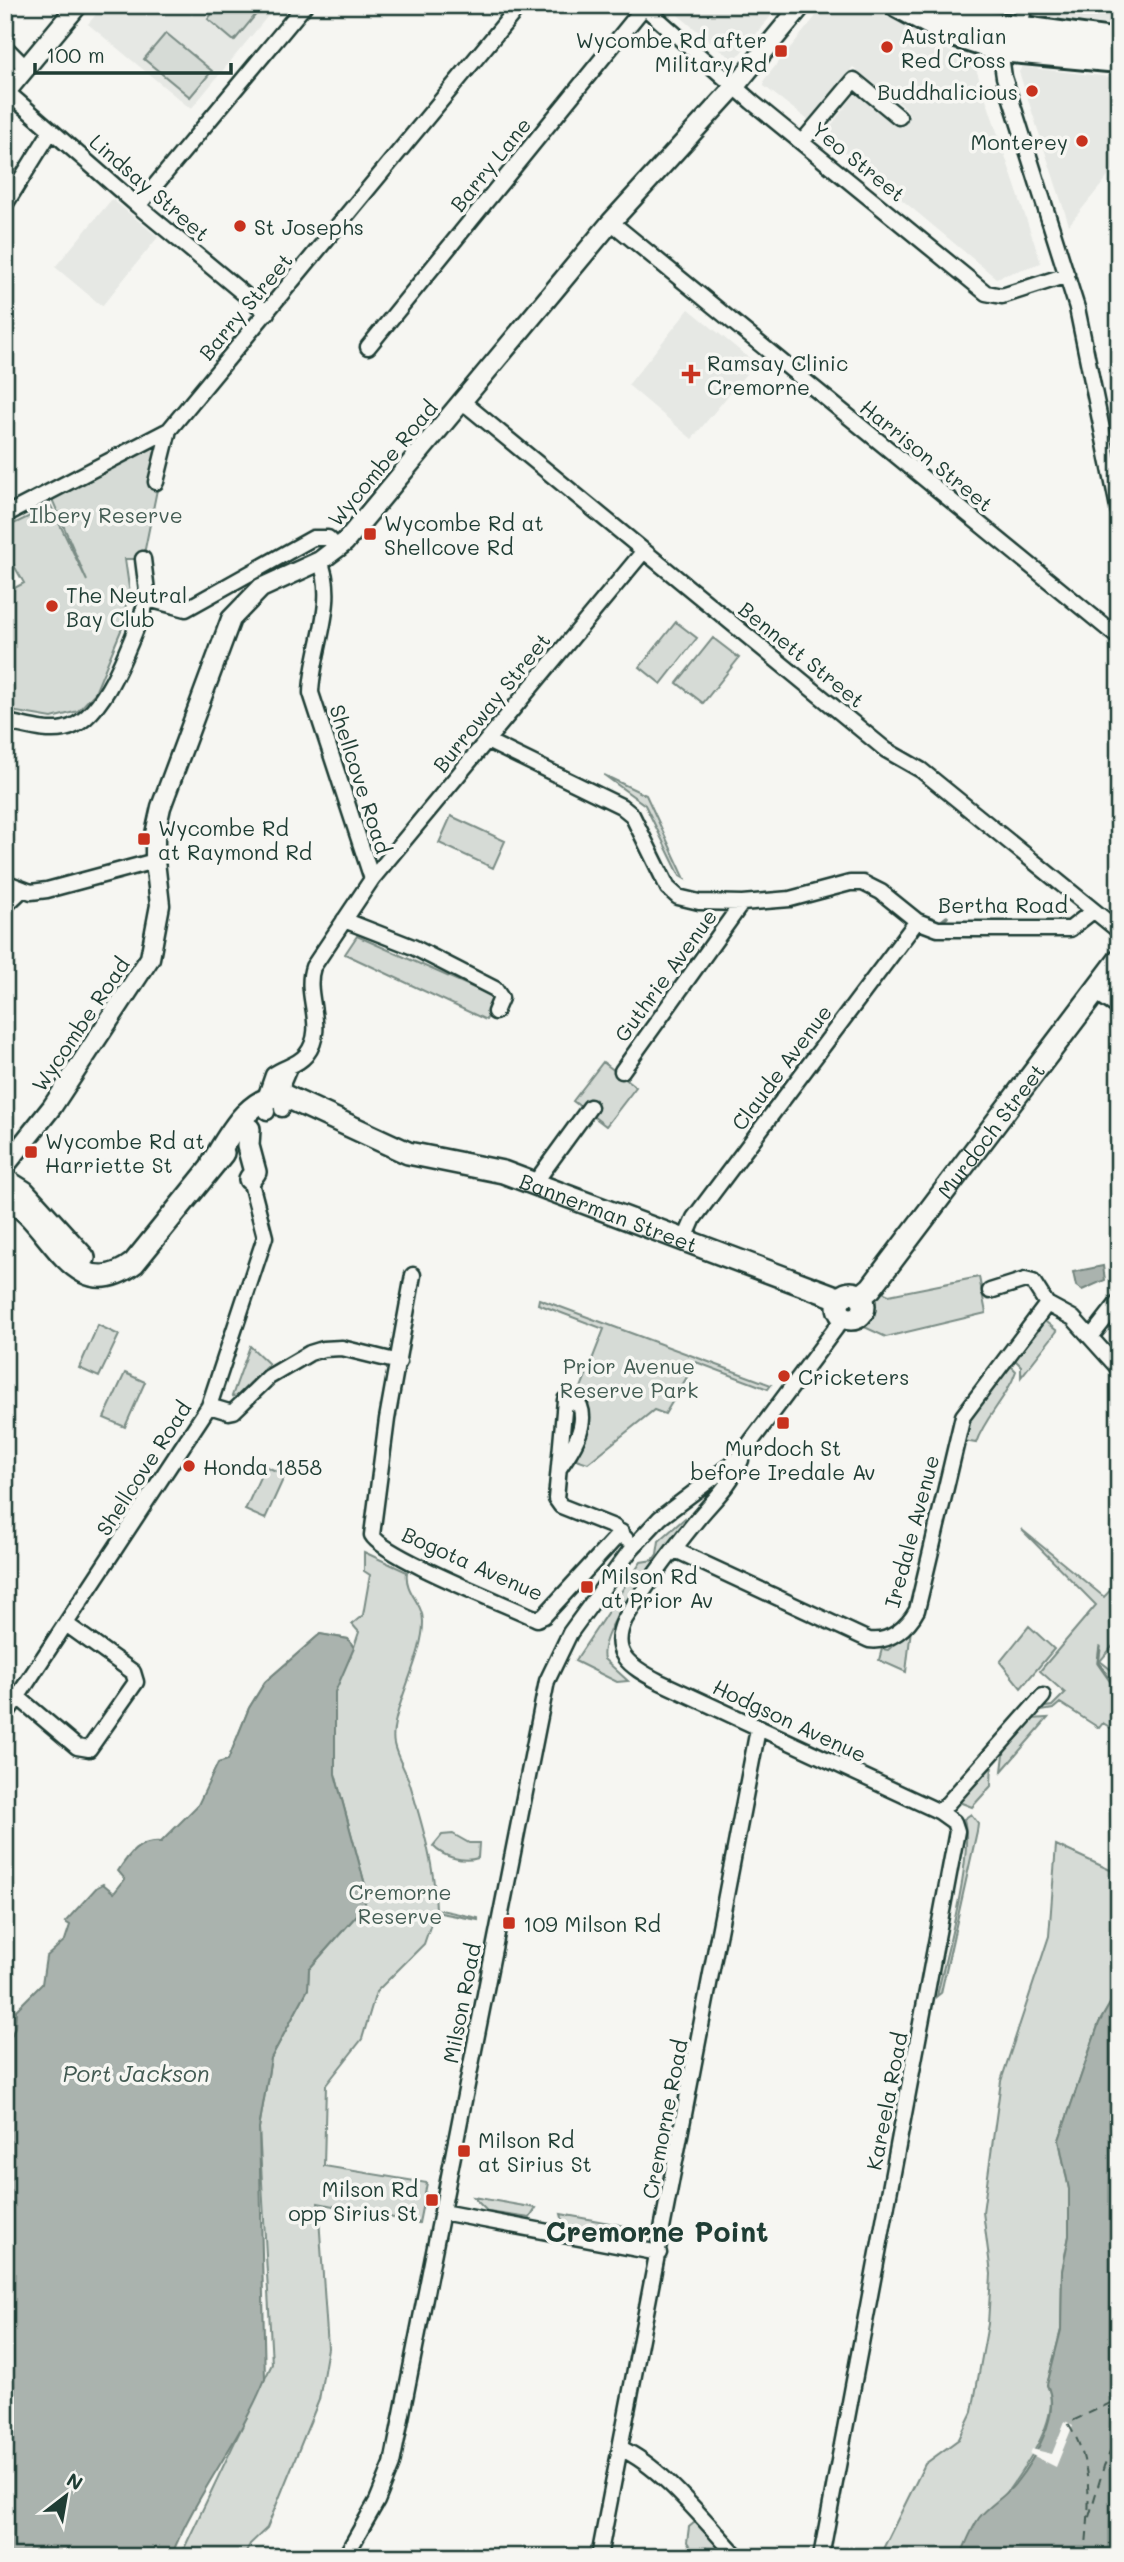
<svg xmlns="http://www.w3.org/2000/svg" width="1124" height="2562" font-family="Mali,sans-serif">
	<rect width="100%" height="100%" fill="#f6f6f2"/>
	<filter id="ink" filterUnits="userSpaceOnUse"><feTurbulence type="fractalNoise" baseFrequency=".0143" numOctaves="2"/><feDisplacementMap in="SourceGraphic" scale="14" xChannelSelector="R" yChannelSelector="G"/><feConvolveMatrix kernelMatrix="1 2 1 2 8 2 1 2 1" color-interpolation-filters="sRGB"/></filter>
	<g filter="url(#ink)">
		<path fill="#e6e8e4" d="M 104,5 L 178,5 L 192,16 L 201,5 L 277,5 L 191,109 L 88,24 Z
			M 686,5 L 780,5 L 734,61 L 678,15 Z
			M 825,5 L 870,5 L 975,66 L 1041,263 L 996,278 L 824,135 L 857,91 L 895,121 L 910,116 L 906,108 L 853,67 L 808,120 L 764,86 L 764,80 Z
			M 1053,5 L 1119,5 L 1119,28 L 1042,19 L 1041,14 Z
			M 1022,67 L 1119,78 L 1119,163 L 1069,225 L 1019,72 Z
			M 112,199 L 158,237 L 102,306 L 55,267 Z
			M 689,309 L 755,363 L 692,439 L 628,385 Z"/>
		<path fill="#d6dbd6" stroke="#7a8c85" stroke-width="2" d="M 219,5 L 263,5 L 263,6 L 234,41 L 208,19 Z
			M 166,33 L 212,71 L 190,97 L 144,59 Z
			M 169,430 L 143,559 L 125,559 L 130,594 L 125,599 L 127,616 L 95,693 L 78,711 L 52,718 L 5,710 L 5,627 L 12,623 L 5,614 L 5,593 L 24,583 L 5,550 L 5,528 L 51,506 L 87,581 L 49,492 Z
			M 676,622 L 697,638 L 661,684 L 640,667 Z
			M 713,638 L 739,658 L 703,703 L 677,683 Z
			M 604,775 L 646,795 L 685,879 L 680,876 L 645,805 Z
			M 451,816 L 505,841 L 493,868 L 439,843 Z
			M 357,936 L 490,995 L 496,1002 L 486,1020 L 345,954 Z
			M 603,1062 L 636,1087 L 606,1126 L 573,1101 Z
			M 979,1277 L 986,1313 L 886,1337 L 858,1324 L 870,1314 L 878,1290 L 889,1295 Z
			M 539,1299 L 771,1385 L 768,1389 L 696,1362 L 665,1414 L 654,1410 L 588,1463 L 576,1459 C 583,1441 597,1408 579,1393 L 604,1329 L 538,1304 Z
			M 1041,1318 L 1057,1331 L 1021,1377 L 1021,1366 L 1015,1360 L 1039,1330 L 1037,1322 Z
			M 98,1325 L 119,1335 L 99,1377 L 79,1368 Z
			M 250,1346 L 269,1364 L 236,1397 L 232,1396 Z
			M 1011,1366 L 1016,1371 C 1007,1399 985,1416 976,1443 L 964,1441 L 971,1416 Z
			M 125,1373 L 145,1382 L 125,1427 L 104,1418 Z
			M 265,1466 L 285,1475 L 265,1519 L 245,1510 Z
			M 685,1518 L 686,1522 C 666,1548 596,1629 604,1659 L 628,1681 L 617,1682 L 575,1661 L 641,1562 L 653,1560 L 657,1554 L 659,1541 Z
			M 1021,1529 L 1104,1597 L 1119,1581 L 1119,1639 L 1100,1661 L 1119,1676 L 1119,1733 L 1103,1723 L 1099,1728 L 1060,1703 L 1053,1709 L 1035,1712 L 1038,1708 L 1052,1706 L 1065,1693 L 1040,1671 L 1096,1605 Z
			M 364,1552 L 407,1572 C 404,1592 423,1603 423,1621 C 424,1658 388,1715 394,1744 C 397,1758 406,1771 410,1784 C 422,1824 435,1867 436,1909 L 478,1918 L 478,1920 L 435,1912 L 424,1944 L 376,1992 L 362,2039 L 326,2085 L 324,2166 L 427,2183 L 419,2223 L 318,2203 L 328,2348 L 319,2400 L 267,2528 L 250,2544 L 244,2557 L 180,2557 L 272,2364 L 259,2128 L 271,2058 L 308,1989 L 309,1969 L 364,1907 L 367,1892 L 335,1774 L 334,1736 L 218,1763 L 228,1760 L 249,1708 L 265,1682 L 320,1634 L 348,1639 L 354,1647 L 359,1632 L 352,1624 L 363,1615 L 370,1575 L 364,1571 Z
			M 1029,1626 L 1054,1649 L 1021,1688 L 1000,1662 Z
			M 911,1629 L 906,1672 L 879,1660 L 882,1649 L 888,1650 Z
			M 1048,1718 L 1002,1771 L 1005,1747 L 1030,1719 Z
			M 992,1760 L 991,1786 L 972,1807 L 959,1802 Z
			M 971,1814 L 978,1823 L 977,1831 L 941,1993 L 937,1996 C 946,1953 974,1858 964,1819 Z
			M 453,1834 L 469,1843 L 479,1843 L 478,1858 C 463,1863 443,1857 433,1846 L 442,1835 Z
			M 1056,1845 L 1119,1874 L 1119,1972 L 1115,1995 L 1099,2023 L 1059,2140 L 1069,2189 L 1069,2236 L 1062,2271 L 1061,2330 L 1047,2385 C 1070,2429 983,2517 962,2557 L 879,2557 L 925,2464 L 959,2439 L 972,2412 L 988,2324 L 991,2274 L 983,2212 L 1001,2081 L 1049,1936 Z
			M 473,2197 L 536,2208 L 530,2218 L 488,2212 Z
			M 561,2214 L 642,2229 L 640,2239 L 564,2225 Z
			M 695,2522 L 730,2557 L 714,2557 L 706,2548 L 702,2552 L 706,2557 L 697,2557 L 687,2542 L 689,2527 Z"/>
		<path fill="#aab3ae" stroke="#72847d" stroke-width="2" d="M 1103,1266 L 1105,1280 L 1082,1290 L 1076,1286 L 1073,1272 Z
			M 320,1634 L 348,1639 L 354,1648 L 335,1692 L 335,1774 L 367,1892 L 364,1907 L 309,1969 L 308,1989 L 271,2058 L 259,2128 L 265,2379 C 240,2442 195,2495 171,2557 L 5,2557 L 5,2051 L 15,2027 L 16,2010 L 42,1984 L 46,1957 L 65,1940 L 70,1925 L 65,1922 L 97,1887 L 103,1884 L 114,1893 L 125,1879 L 118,1871 C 129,1854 139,1840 161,1842 L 198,1805 L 218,1763 L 228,1760 L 249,1708 L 265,1682 Z
			M 1119,1972 L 1119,2557 L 960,2557 C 966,2544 971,2529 979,2518 C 989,2505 1005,2497 1015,2484 C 1033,2461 1062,2414 1047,2385 L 1061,2330 L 1062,2271 L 1069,2236 L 1069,2189 L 1059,2140 L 1099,2023 L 1115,1995 Z"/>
		<path fill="#f6f6f2" d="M 1065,2421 L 1073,2425 L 1056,2467 L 1030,2454 L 1032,2449 L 1052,2454 Z"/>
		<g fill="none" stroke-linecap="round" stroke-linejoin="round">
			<path stroke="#72847d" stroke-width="3.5" d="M 938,924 L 947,917
				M 1100,1647 L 1098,1663 L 1119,1693"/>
			<path stroke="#425a52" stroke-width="2" stroke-dasharray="9 7" stroke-linecap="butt" d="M 1089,2517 L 1104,2466 L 1119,2432
				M 1085,2557 C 1089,2510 1095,2464 1068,2423 L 1119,2399"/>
			<defs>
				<path id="minor" d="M 642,5 L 752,102 L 986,293 L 1002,296 L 1067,275
					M 1019,29 L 1025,5
					M 5,47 L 26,68
					M 1000,49 L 1004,77 L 1077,308 L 1119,512
					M 7,92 L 138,206 L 267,313
					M 802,142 L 854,80 L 899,117
					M 5,205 L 51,131
					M 138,206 L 305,5
					M 611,222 L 1119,638
					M 368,347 L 644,7
					M 463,402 L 886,750 L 921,770 L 1119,931
					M 156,482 L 169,430 L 520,5
					M 5,515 L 169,430
					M 143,559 L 148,599 L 186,609 L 313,538 L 328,538 L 339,549
					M 5,722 C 24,725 45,733 64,729 C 107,721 132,635 148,599
					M 487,741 L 621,806 L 632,815 L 668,888 L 678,897 L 699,902 L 742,903 L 790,899 L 850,883 L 863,883 L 881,892 L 917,921 L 938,929 L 1070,929 L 1093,911
					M 372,879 L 643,552
					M 5,882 L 31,892 L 47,890 L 155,861
					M 5,906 L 23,889
					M 344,920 L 413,947 L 495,989 L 501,998 L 495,1012
					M 1095,992 L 1119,1008
					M 622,1071 L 742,903
					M 282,1109 L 283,1082 L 289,1068
					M 267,1112 L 265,1098 L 273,1075 C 283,1067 297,1066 306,1055 C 328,1028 303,996 313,967 L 372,879 L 311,693 C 312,650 338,601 320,561
					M 534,1184 L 590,1107
					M 684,1241 L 694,1218 L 917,921
					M 413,1275 L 387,1419 L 372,1535 C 384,1557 508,1605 537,1619 L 544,1616 L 621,1532
					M 990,1291 L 1025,1280 L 1033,1282 L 1047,1304 L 1073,1318 L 1119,1369
					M 1091,1337 L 1119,1301
					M 209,1406 L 229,1412 L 234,1411 L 269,1377 L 310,1353 L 323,1349 L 342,1348 L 399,1362
					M 741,1460 C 730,1486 713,1500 696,1521 C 671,1552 646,1585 625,1619 C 609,1653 629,1666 658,1681 L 940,1812 L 954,1822 L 957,1831 L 821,2557
					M 560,1467 C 571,1451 588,1426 580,1406 L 568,1399 L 565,1400 L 556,1499 L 561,1506 L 614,1527 L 626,1539
					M 675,1550 L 869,1640 C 890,1643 908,1627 917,1610 L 963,1416 L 1047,1304
					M 19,1698 L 77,1747 L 89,1749 L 136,1682 L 133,1672 L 66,1624
					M 5,1716 L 209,1406 L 265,1237 L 250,1179
					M 940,1812 L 1043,1696
					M 442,2212 L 659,2253
					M 620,2448 C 663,2467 705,2522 738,2557
					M 345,2557 L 377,2501 L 392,2464 L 547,1681 L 570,1633 L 632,1548 L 660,1518 L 738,1459 L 844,1317
					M 599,2557 L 758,1729"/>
				<path id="tertiary" d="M 5,93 L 78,5
					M 5,1166 L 52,1107 L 150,958 L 160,905 L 155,861 L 155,834 L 161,807 L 231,619 L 261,588 L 320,561 L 345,542 L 611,222 L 736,85 L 802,5"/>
				<g id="secondary">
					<path d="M 249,1129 L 248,1146 L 255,1172 L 250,1179"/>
					<path id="s1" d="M 213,1162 C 229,1135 251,1092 287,1097 L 408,1153 L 503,1172 L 841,1299"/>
					<path d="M 5,1180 L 24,1192 L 84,1258"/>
					<path d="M 5,1198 C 50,1215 71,1311 134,1263 L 223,1153"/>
					<circle cx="851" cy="1306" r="13"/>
					<path id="s2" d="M 860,1297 L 871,1288 L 1119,960"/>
				</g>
				<path id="trunk" d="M 898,5 L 950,33 L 1000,49 L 1119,60
					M 941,5 L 988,24 L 1119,42"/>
			</defs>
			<use href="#minor" stroke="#1f3d34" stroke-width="19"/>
			<use href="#tertiary" stroke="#1f3d34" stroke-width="23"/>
			<use href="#secondary" stroke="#1f3d34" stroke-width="26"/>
			<use href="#trunk" stroke="#1f3d34" stroke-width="30"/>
			<use href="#minor" stroke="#f6f6f2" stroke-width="14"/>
			<use href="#tertiary" stroke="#f6f6f2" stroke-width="18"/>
			<use href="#secondary" stroke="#f6f6f2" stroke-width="21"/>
			<use href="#trunk" stroke="#f6f6f2" stroke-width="24"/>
		</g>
	</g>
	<g fill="#c8321e" stroke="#f6f6f2" stroke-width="2.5">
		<circle cx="887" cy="47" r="7"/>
		<rect x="774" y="44" width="14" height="14" rx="3.5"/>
		<circle cx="1032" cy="91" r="7"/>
		<circle cx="1082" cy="141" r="7"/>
		<circle cx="240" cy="226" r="7"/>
		<path d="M687.5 363.5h7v7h7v7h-7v7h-7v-7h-7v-7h7z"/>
		<rect x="363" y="527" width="14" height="14" rx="3.5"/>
		<circle cx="52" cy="606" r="7"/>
		<rect x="137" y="832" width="14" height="14" rx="3.5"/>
		<rect x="24" y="1145" width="14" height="14" rx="3.5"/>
		<circle cx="784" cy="1376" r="7"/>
		<rect x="776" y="1416" width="14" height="14" rx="3.5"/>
		<circle cx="189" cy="1466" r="7"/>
		<rect x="580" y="1580" width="14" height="14" rx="3.5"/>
		<rect x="502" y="1916" width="14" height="14" rx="3.5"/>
		<rect x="457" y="2144" width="14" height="14" rx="3.5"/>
		<rect x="425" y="2193" width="14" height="14" rx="3.5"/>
	</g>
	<g text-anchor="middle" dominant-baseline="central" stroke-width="7" stroke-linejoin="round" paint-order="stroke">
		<g font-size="21" fill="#1f3d34" stroke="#f6f6f2" text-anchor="start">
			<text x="901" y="35">Australian<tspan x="901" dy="24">Red Cross</tspan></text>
			<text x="767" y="39" text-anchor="end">Wycombe Rd after<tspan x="767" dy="24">Military Rd</tspan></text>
			<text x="1018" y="91" text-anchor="end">Buddhalicious</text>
			<text x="1068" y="141" text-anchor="end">Monterey</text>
			<text x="254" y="226">St Josephs</text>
			<text x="707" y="362">Ramsay Clinic<tspan x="707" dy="24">Cremorne</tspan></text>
			<text x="384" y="522">Wycombe Rd at<tspan x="384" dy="24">Shellcove Rd</tspan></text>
			<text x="66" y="594">The Neutral<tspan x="66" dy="24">Bay Club</tspan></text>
			<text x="158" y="827">Wycombe Rd<tspan x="158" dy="24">at Raymond Rd</tspan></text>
			<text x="45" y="1140">Wycombe Rd at<tspan x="45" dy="24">Harriette St</tspan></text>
			<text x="798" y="1376">Cricketers</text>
			<text x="783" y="1447" text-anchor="middle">Murdoch St<tspan x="783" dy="24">before Iredale Av</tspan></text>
			<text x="203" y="1466">Honda 1858</text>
			<text x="601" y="1575">Milson Rd<tspan x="601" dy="24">at Prior Av</tspan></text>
			<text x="523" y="1923">109 Milson Rd</text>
			<text x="478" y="2139">Milson Rd<tspan x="478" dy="24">at Sirius St</tspan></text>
			<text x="418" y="2188" text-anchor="end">Milson Rd<tspan x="418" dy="24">opp Sirius St</tspan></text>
		</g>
		<g font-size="21" fill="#1f3d34" stroke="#f6f6f2">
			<text transform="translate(859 161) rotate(39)">Yeo Street</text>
			<text transform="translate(490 164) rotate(-51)">Barry Lane</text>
			<text transform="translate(150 187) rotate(41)">Lindsay Street</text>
			<text transform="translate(245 306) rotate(-50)">Barry Street</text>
			<text transform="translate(927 455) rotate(39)">Harrison Street</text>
			<text transform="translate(382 463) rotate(-50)">Wycombe Road</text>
			<text transform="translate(802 654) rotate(39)">Bennett Street</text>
			<text transform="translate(491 702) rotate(-51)">Burroway Street</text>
			<text transform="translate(361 779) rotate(72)">Shellcove Road</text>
			<text x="1003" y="904">Bertha Road</text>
			<text transform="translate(665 975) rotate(-54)">Guthrie Avenue</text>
			<text transform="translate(80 1024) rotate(-56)">Wycombe Road</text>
			<text transform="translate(781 1067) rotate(-53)">Claude Avenue</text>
			<text stroke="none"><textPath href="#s2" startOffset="212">Murdoch Street</textPath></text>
			<text stroke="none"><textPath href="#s1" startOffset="448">Bannerman Street</textPath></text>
			<text transform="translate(143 1468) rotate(-57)">Shellcove Road</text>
			<text transform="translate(911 1531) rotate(-75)">Iredale Avenue</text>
			<text transform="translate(473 1563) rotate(24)">Bogota Avenue</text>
			<text transform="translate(790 1720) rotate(25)">Hodgson Avenue</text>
			<text transform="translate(461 2003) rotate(-79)">Milson Road</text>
			<text transform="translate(886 2101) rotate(-79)">Kareela Road</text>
			<text transform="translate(664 2119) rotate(-79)">Cremorne Road</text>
		</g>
		<g font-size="21" fill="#445d54" stroke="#f6f6f2">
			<text x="106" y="514">Ilbery Reserve</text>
			<text x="629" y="1365">Prior Avenue<tspan x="629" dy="24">Reserve Park</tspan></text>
			<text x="400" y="1891">Cremorne<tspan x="400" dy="24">Reserve</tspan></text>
		</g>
		<g font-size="23" font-style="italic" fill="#425a52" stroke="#f6f6f2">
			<text x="136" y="2073">Port Jackson</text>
		</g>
		<g font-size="28" font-weight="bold" fill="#1f3d34" stroke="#f6f6f2">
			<text x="657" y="2231">Cremorne Point</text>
		</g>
	</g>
	<rect width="1124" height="2562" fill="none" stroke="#f6f6f2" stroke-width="28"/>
	<rect x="14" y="14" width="1096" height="2534" fill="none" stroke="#1f3d34" stroke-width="2.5" filter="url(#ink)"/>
	<g transform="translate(66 2496) rotate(31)" stroke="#f6f6f2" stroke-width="5" paint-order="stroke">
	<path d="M0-5L12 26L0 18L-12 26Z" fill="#1f3d34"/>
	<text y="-10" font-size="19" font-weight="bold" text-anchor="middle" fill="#1f3d34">N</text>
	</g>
	<path d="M35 63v10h196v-10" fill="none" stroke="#1f3d34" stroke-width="3.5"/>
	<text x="46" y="63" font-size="21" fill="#1f3d34" stroke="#f6f6f2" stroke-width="5" paint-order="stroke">100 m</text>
</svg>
